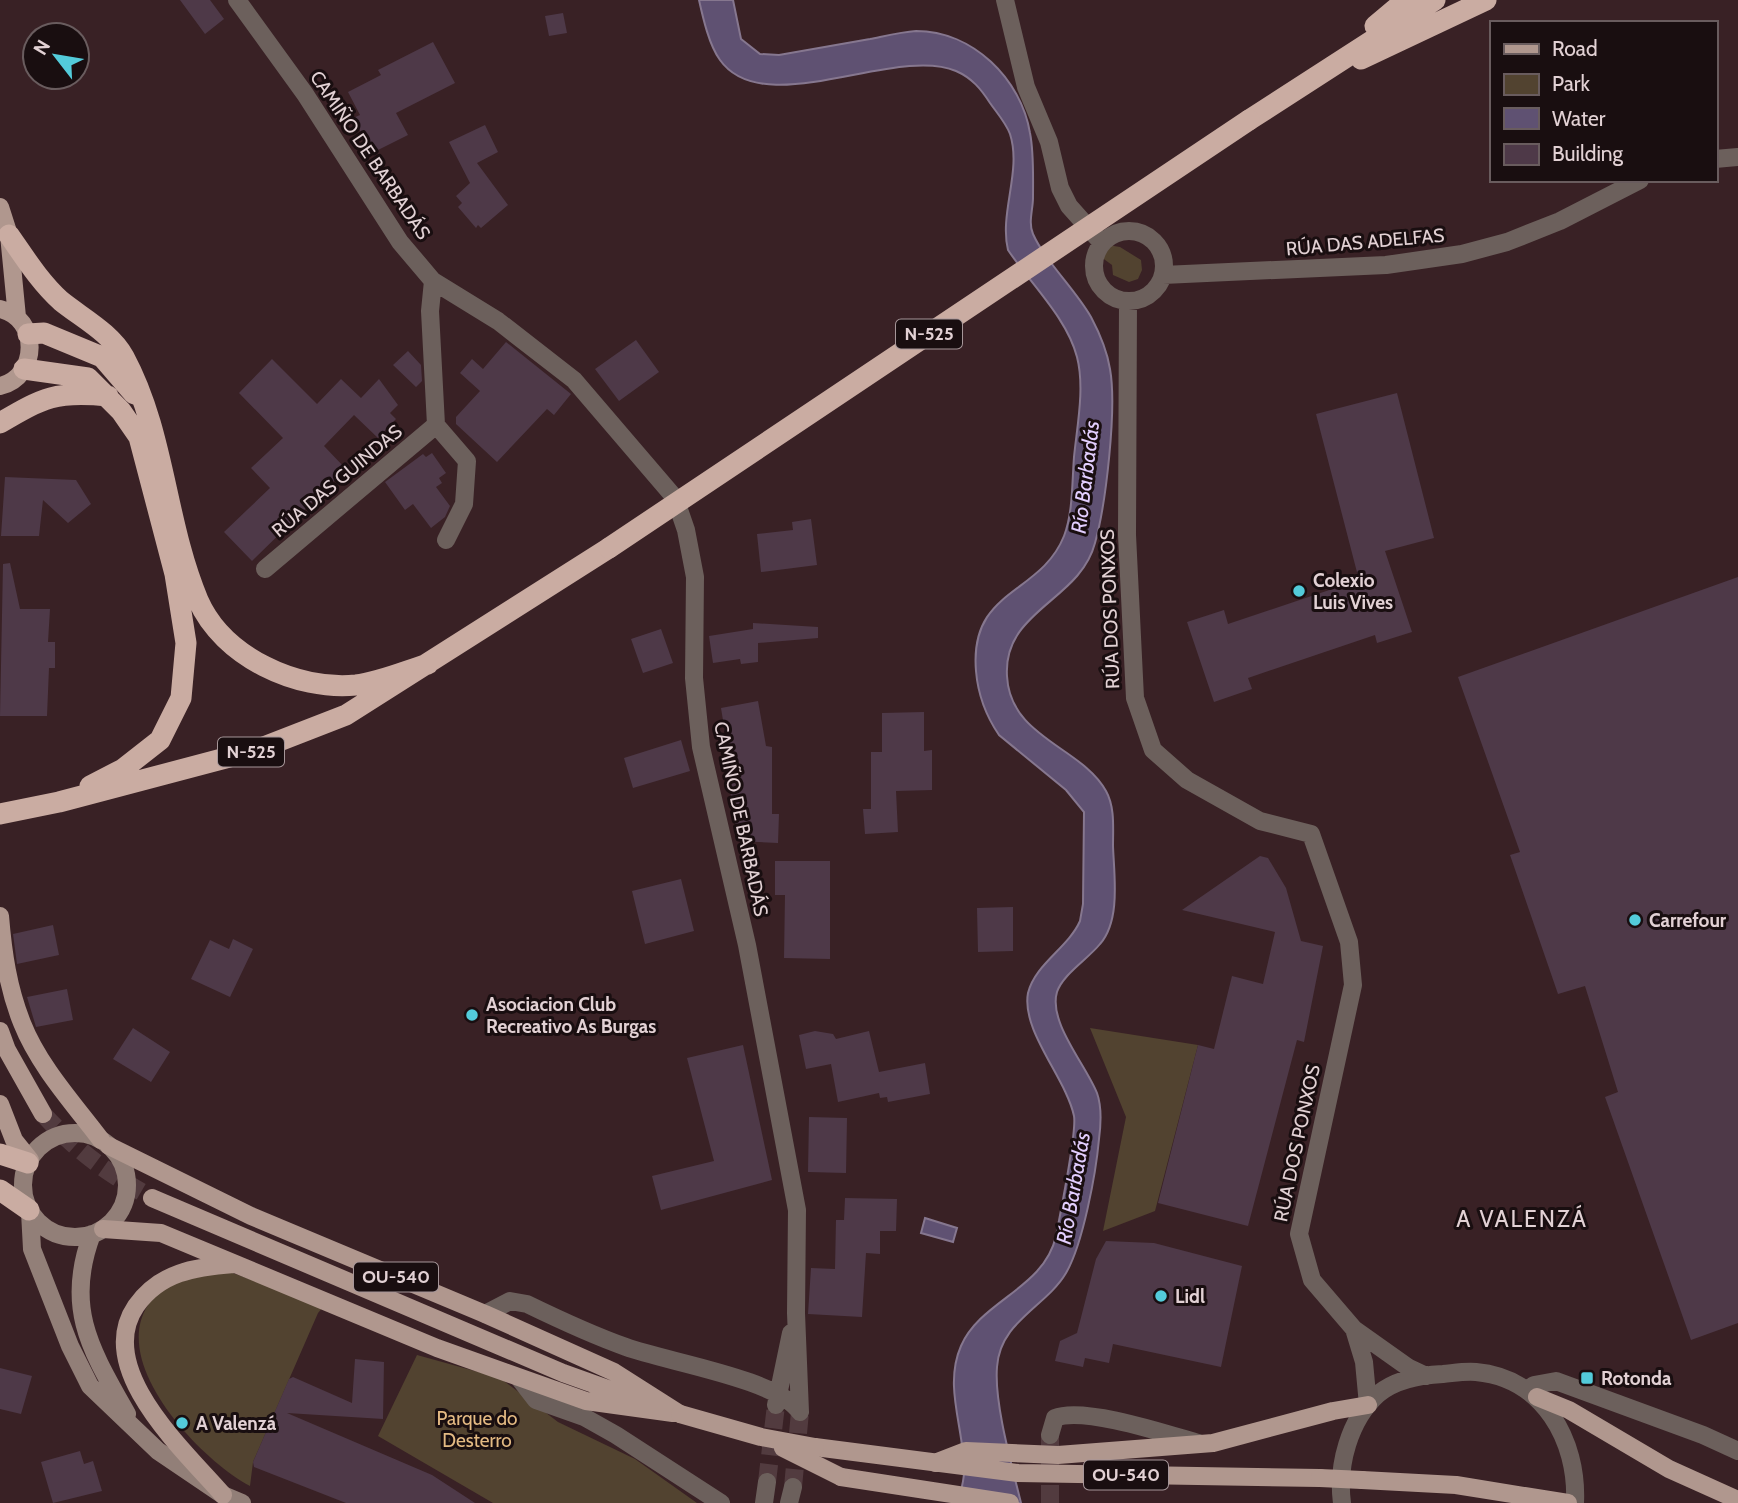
<svg xmlns="http://www.w3.org/2000/svg" width="1738" height="1503" font-family="Cabin,sans-serif">
	<rect width="100%" height="100%" fill="#392125"/>
	<path fill="#524330" d="M 1108,245 L 1120,247 L 1141,260 L 1142,270 L 1138,279 L 1129,282 L 1113,275 L 1112,265 L 1101,257 Z
		M 1090,1028 L 1198,1045 L 1155,1211 L 1103,1231 L 1126,1117 Z
		M 230,1272 L 324,1306 L 318,1313 L 253,1462 L 250,1486 C 191,1454 80,1332 177,1280 C 191,1273 215,1274 230,1272 Z
		M 417,1355 L 500,1378 L 558,1422 L 635,1459 L 697,1503 L 493,1503 L 378,1436 Z"/>
	<path fill="#5f5172" stroke="#86778f" stroke-width="2" d="M 699,0 L 733,0 L 741,39 L 760,54 L 779,55 C 809,50 840,44 870,39 C 885,36 901,32 916,31 C 973,31 1021,79 1030,133 C 1034,153 1033,177 1033,198 C 1033,209 1028,223 1033,234 C 1045,261 1075,289 1091,317 C 1100,334 1107,350 1110,369 C 1117,408 1106,504 1095,543 C 1080,601 1003,610 1007,676 C 1010,738 1082,747 1106,791 C 1115,807 1113,828 1113,846 C 1114,875 1121,920 1100,944 C 1088,959 1063,974 1057,992 C 1048,1022 1086,1065 1097,1093 C 1102,1107 1101,1124 1099,1139 C 1096,1173 1083,1244 1066,1273 C 1046,1307 1000,1321 997,1367 C 994,1403 1012,1466 1021,1503 L 958,1503 C 960,1493 964,1482 964,1472 C 965,1430 943,1387 961,1346 C 981,1300 1044,1289 1056,1236 C 1060,1215 1077,1132 1074,1116 C 1066,1078 1021,1031 1028,993 C 1035,964 1068,948 1080,921 L 1083,904 L 1084,812 L 1066,790 L 999,735 C 986,716 978,695 976,671 C 969,588 1040,596 1064,536 C 1073,513 1072,482 1074,457 C 1077,426 1085,388 1077,357 C 1067,318 1030,283 1008,250 C 999,213 1022,171 1010,134 C 1006,123 997,113 990,103 C 981,89 972,78 956,71 C 895,45 764,122 720,60 C 709,45 703,18 699,0 Z
		M 925,1218 L 957,1228 L 953,1242 L 921,1233 Z"/>
	<path fill="#4e3948" d="M 180,0 L 210,0 L 224,19 L 205,34 Z
		M 563,13 L 567,33 L 549,36 L 545,16 Z
		M 433,42 L 455,83 L 396,113 L 408,135 L 372,153 L 353,118 L 360,115 L 348,92 L 381,75 L 378,70 Z
		M 485,125 L 498,152 L 477,163 L 508,205 L 481,228 L 478,225 L 476,228 L 458,207 L 462,203 L 456,196 L 470,183 L 449,142 Z
		M 636,340 L 659,372 L 619,401 L 595,369 Z
		M 506,342 L 571,394 L 554,415 L 547,409 L 497,462 L 456,424 L 456,417 L 480,391 L 460,373 L 472,359 L 483,369 Z
		M 408,351 L 421,365 L 422,381 L 416,387 L 393,365 Z
		M 272,359 L 317,404 L 341,379 L 361,398 L 379,379 L 398,405 L 390,413 L 396,419 L 378,438 L 354,415 L 324,446 L 346,469 L 252,561 L 224,532 L 270,488 L 251,468 L 283,438 L 239,393 Z
		M 1397,393 L 1434,538 L 1385,551 L 1412,632 L 1377,643 L 1375,635 L 1248,678 L 1252,689 L 1214,702 L 1187,622 L 1224,610 L 1228,624 L 1359,580 L 1316,414 Z
		M 432,453 L 446,473 L 439,478 L 442,483 L 436,487 L 450,506 L 445,517 L 431,528 L 413,504 L 405,510 L 385,482 L 423,454 L 426,457 Z
		M 5,477 L 76,480 L 91,504 L 68,523 L 43,500 L 39,536 L 1,536 Z
		M 811,519 L 817,565 L 761,572 L 757,534 L 793,530 L 792,522 Z
		M 10,563 L 20,609 L 50,609 L 48,642 L 55,642 L 55,668 L 49,668 L 47,716 L 0,716 L 3,564 Z
		M 1738,577 L 1738,1323 L 1691,1340 L 1605,1097 L 1618,1092 L 1585,986 L 1558,994 L 1510,855 L 1520,852 L 1458,677 Z
		M 753,623 L 818,627 L 818,638 L 758,643 L 758,662 L 741,664 L 740,659 L 713,663 L 709,636 L 753,629 Z
		M 661,629 L 673,663 L 643,673 L 631,639 Z
		M 758,701 L 766,746 L 772,747 L 772,814 L 779,814 L 778,843 L 738,841 L 723,745 L 727,745 L 721,708 Z
		M 924,712 L 924,751 L 932,750 L 932,790 L 896,791 L 898,832 L 865,834 L 863,809 L 871,809 L 871,752 L 882,752 L 882,713 Z
		M 681,740 L 690,771 L 633,788 L 624,758 Z
		M 1260,856 L 1268,858 L 1286,888 L 1301,941 L 1323,946 L 1304,1042 L 1297,1040 L 1248,1226 L 1158,1203 L 1198,1045 L 1214,1049 L 1232,976 L 1263,984 L 1275,932 L 1182,910 Z
		M 775,861 L 830,861 L 830,959 L 784,958 L 785,895 L 775,895 Z
		M 681,879 L 694,931 L 645,944 L 632,891 Z
		M 1013,907 L 1013,951 L 978,952 L 977,908 Z
		M 53,925 L 59,955 L 17,964 L 13,934 Z
		M 233,939 L 253,949 L 230,997 L 191,979 L 210,940 L 229,949 Z
		M 67,989 L 73,1020 L 36,1027 L 27,997 Z
		M 133,1028 L 170,1052 L 151,1082 L 113,1059 Z
		M 815,1031 L 833,1034 L 836,1039 L 869,1031 L 879,1072 L 925,1063 L 930,1094 L 888,1102 L 887,1097 L 880,1098 L 879,1093 L 838,1102 L 831,1064 L 806,1069 L 799,1035 Z
		M 743,1045 L 772,1180 L 661,1210 L 652,1176 L 714,1161 L 687,1058 Z
		M 809,1117 L 847,1118 L 846,1173 L 808,1172 Z
		M 845,1198 L 897,1199 L 896,1231 L 880,1231 L 880,1254 L 866,1253 L 862,1317 L 808,1314 L 811,1268 L 835,1269 L 836,1220 L 844,1220 Z
		M 1106,1241 L 1154,1243 L 1242,1266 L 1221,1367 L 1113,1344 L 1109,1363 L 1085,1358 L 1083,1367 L 1055,1361 L 1060,1341 L 1077,1333 L 1096,1259 Z
		M 355,1359 L 384,1362 L 383,1419 L 287,1413 L 432,1475 L 475,1503 L 346,1503 L 254,1467 L 253,1462 L 289,1379 L 293,1377 L 352,1403 Z
		M 0,1368 L 32,1376 L 21,1414 L 0,1409 Z
		M 80,1451 L 84,1464 L 93,1461 L 102,1491 L 53,1503 L 41,1462 Z"/>
	<g fill="none" stroke-linecap="round" stroke-linejoin="round">
		<path stroke="#523b3f" stroke-width="18" stroke-dasharray="18 9" stroke-linecap="butt" d="M 767,1482 L 776,1405
			M 793,1487 L 800,1412
			M 1050,1503 L 1050,1435"/>
		<path stroke="#523b3f" stroke-width="18" stroke-dasharray="18 9" stroke-linecap="butt" d="M 43,1114 C 79,1153 106,1172 152,1198"/>
		<path stroke="#6c605c" stroke-width="18" d="M 237,0 L 305,94 L 400,242 L 433,281 L 498,321 L 574,380 L 675,498 L 686,530 L 695,577 L 694,678 L 701,747 L 747,945 L 797,1210 L 796,1313 L 800,1412
			M 1005,0 L 1026,87 L 1049,142 L 1060,188 L 1069,206 L 1102,243
			M 1715,159 L 1738,157
			M1094 266a35 35 0 1 1 70 0a35 35 0 1 1-70 0Z
			M 1163,275 L 1386,265 L 1462,254 L 1507,242 L 1560,221 L 1640,180
			M 1128,302 L 1127,535 L 1135,698 L 1153,750 L 1187,780 L 1260,821 L 1311,834 L 1349,942 L 1353,985 L 1299,1234 L 1312,1280 L 1354,1329 L 1409,1368 L 1426,1376
			M 436,425 L 467,461 L 464,504 L 446,540
			M 265,569 L 436,425 L 430,311 L 433,281
			M 485,1314 L 510,1301 L 527,1304 C 560,1320 592,1335 626,1347 C 667,1362 778,1379 800,1412
			M 1354,1329 L 1364,1362 L 1368,1405
			M 519,1378 L 536,1400 L 584,1417 L 616,1435 L 721,1503
			M 1528,1390 L 1534,1385 L 1556,1381 L 1703,1435 L 1738,1451
			M 776,1405 L 791,1333
			M 1050,1435 L 1055,1418 C 1083,1406 1167,1434 1198,1443
			M 764,1503 L 767,1482
			M 789,1503 L 793,1487
			M 1342,1503 C 1337,1466 1349,1420 1378,1394 C 1395,1380 1421,1375 1443,1374 C 1454,1373 1465,1371 1476,1372 C 1543,1378 1578,1440 1575,1503"/>
		<path stroke="#927f78" stroke-width="18" d="M23 1185a52 52 0 1 1 104 0a52 52 0 1 1-104 0Z
			M 30,1212 L 32,1249 L 70,1346 L 90,1386 L 158,1451 L 223,1495 L 242,1503
			M 92,1234 C 64,1308 91,1350 127,1414"/>
		<path stroke="#b0978e" stroke-width="18" d="M 0,207 L 9,235 L 17,317
			M 0,309 C 40,318 39,377 0,386
			M 0,916 C 3,953 8,988 22,1023 C 39,1066 73,1103 101,1140
			M 0,1031 L 7,1050 L 43,1114
			M 0,1104 L 14,1140 L 30,1160
			M 109,1146 L 251,1216 L 485,1314 L 614,1372 L 680,1414
			M 152,1198 L 563,1373 L 644,1402
			M 103,1229 L 161,1233 L 437,1348 L 586,1401 L 673,1413
			M 1537,1397 L 1569,1410 L 1669,1469 L 1738,1500
			M 815,1447 L 1018,1473 L 1320,1478
			M 935,1463 L 966,1451 L 1058,1455 L 1213,1443 L 1333,1411 L 1368,1405
			M 841,1477 L 1010,1503
			M 1362,1480 L 1456,1485 L 1568,1503
			M 223,1495 C 185,1451 93,1369 136,1306 C 160,1272 195,1267 234,1264"/>
		<path stroke="#caaca2" stroke-width="21" d="M 1375,26 L 1406,0
			M 1361,59 L 1486,0
			M 1249,120 L 1435,0
			M 9,235 C 25,258 40,282 61,301 C 82,318 111,333 124,357 C 165,433 165,522 198,600 C 223,657 297,691 356,685 C 380,682 405,671 428,664
			M 28,334 L 44,333 L 102,357 L 134,394
			M 24,369 L 88,378 L 121,411 L 139,437 L 175,574 L 186,643 L 181,698 L 160,740 L 123,769 L 90,786
			M 0,423 C 44,397 56,391 108,396
			M 0,814 L 59,802 L 256,750 L 346,715 L 609,548
			M 0,1154 L 28,1163
			M 0,1190 L 29,1210"/>
		<path stroke="#b0978e" stroke-width="18" d="M 680,1414 L 761,1437 L 815,1447
			M 783,1448 L 841,1477
			M 1320,1478 L 1362,1480"/>
		<path stroke="#caaca2" stroke-width="21" d="M 609,548 L 1249,120"/>
	</g>
	<g fill="#53cbda" stroke="#190e10" stroke-width="2.5">
		<circle cx="1299" cy="591" r="7"/>
		<circle cx="1635" cy="920" r="7"/>
		<circle cx="472" cy="1015" r="7"/>
		<circle cx="1161" cy="1296" r="7"/>
		<rect x="1580" y="1371" width="14" height="14" rx="3.5"/>
		<circle cx="182" cy="1423" r="7"/>
	</g>
	<g text-anchor="middle" dominant-baseline="central" stroke-width="6" stroke-linejoin="round" paint-order="stroke">
		<g fill="#190e10" stroke="#a69699" stroke-width="2">
			<rect x="896" y="319.5" width="66" height="29" rx="5"/>
			<rect x="218" y="737.5" width="66" height="29" rx="5"/>
			<rect x="354" y="1262.5" width="84" height="29" rx="5"/>
			<rect x="1084" y="1460.5" width="84" height="29" rx="5"/>
		</g>
		<g font-size="18" font-weight="bold" fill="#e2d1d4">
			<text x="929" y="334">N-525</text>
			<text x="251" y="752">N-525</text>
			<text x="396" y="1277">OU-540</text>
			<text x="1126" y="1475">OU-540</text>
		</g>
		<g font-size="19" fill="#e2d1d4" stroke="#190e10">
			<text transform="translate(370 155) rotate(56)">CAMIÑO DE BARBADÁS</text>
			<text transform="translate(1365 242) rotate(-5)">RÚA DAS ADELFAS</text>
			<text transform="translate(337 481) rotate(-40)">RÚA DAS GUINDAS</text>
			<text transform="translate(1110 609) rotate(-92)">RÚA DOS PONXOS</text>
			<text transform="translate(741 819) rotate(78)">CAMIÑO DE BARBADÁS</text>
			<text transform="translate(1297 1143) rotate(-78)">RÚA DOS PONXOS</text>
		</g>
		<g font-size="19" font-weight="bold" fill="#e2d1d4" stroke="#190e10" text-anchor="start">
			<text x="1313" y="580">Colexio<tspan x="1313" dy="22">Luis Vives</tspan></text>
			<text x="1649" y="920">Carrefour</text>
			<text x="486" y="1004">Asociacion Club<tspan x="486" dy="22">Recreativo As Burgas</tspan></text>
			<text x="1175" y="1296">Lidl</text>
			<text x="1601" y="1378">Rotonda</text>
			<text x="196" y="1423">A Valenzá</text>
		</g>
		<g font-size="19" fill="#e4ba83" stroke="#190e10">
			<text x="477" y="1418">Parque do<tspan x="477" dy="22">Desterro</tspan></text>
		</g>
		<g font-size="21" font-style="italic" fill="#e3cfff" stroke="#190e10">
			<text transform="translate(1085 477) rotate(-83)">Río Barbadás</text>
			<text transform="translate(1073 1188) rotate(-80)">Río Barbadás</text>
		</g>
		<g font-size="23" letter-spacing="2" fill="#e2d1d4" stroke="#190e10">
			<text x="1522" y="1219">A VALENZÁ</text>
		</g>
	</g>
	<rect x="1490" y="21" width="228" height="161" fill="#190e10" stroke="#695c5e" stroke-width="2"/>
	<rect x="1504" y="44" width="35" height="10" fill="#b0978e" stroke="#695c5e" stroke-width="2"/>
	<text x="1552" y="56" font-size="21" fill="#e2d1d4">Road</text>
	<rect x="1504" y="74" width="35" height="21" fill="#524330" stroke="#695c5e" stroke-width="2"/>
	<text x="1552" y="91" font-size="21" fill="#e2d1d4">Park</text>
	<rect x="1504" y="108" width="35" height="21" fill="#5f5172" stroke="#695c5e" stroke-width="2"/>
	<text x="1552" y="126" font-size="21" fill="#e2d1d4">Water</text>
	<rect x="1504" y="144" width="35" height="21" fill="#4e3948" stroke="#695c5e" stroke-width="2"/>
	<text x="1552" y="161" font-size="21" fill="#e2d1d4">Building</text>
	<g transform="translate(56 56) rotate(301)"><circle r="33" fill="#190e10" stroke="#695c5e" stroke-width="2"/>
	<path d="M0-5L12 26L0 18L-12 26Z" fill="#53cbda"/>
	<text y="-10" font-size="19" font-weight="bold" text-anchor="middle" fill="#e2d1d4">N</text>
	</g>
</svg>
